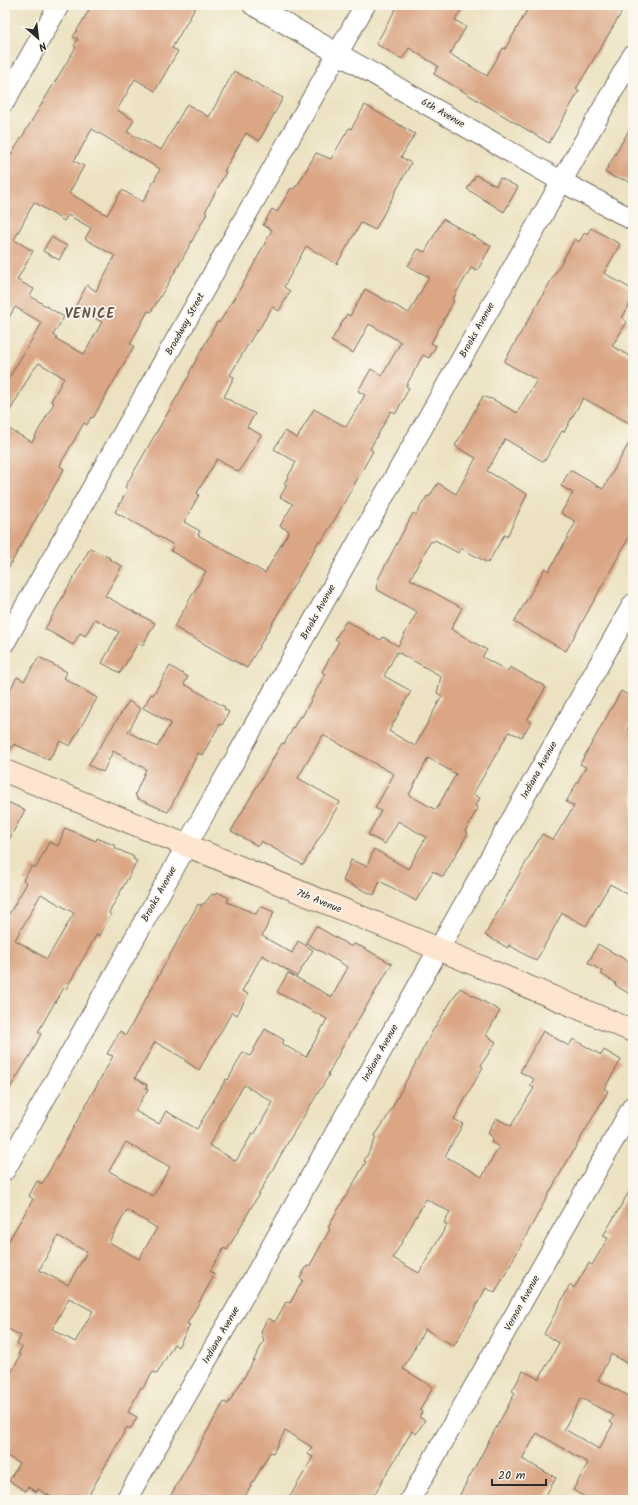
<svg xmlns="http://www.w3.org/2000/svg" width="638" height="1505" font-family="Kalam,sans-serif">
	<rect width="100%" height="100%" fill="#fbf7ec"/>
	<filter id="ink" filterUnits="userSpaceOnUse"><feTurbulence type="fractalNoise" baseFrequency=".025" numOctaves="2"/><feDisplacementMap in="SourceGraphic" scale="8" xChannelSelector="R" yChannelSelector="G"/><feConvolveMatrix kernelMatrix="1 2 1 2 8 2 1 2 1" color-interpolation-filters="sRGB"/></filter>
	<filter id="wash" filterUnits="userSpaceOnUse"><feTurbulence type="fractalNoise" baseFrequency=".012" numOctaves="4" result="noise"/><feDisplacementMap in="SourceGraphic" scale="16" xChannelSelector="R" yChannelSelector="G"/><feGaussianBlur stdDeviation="0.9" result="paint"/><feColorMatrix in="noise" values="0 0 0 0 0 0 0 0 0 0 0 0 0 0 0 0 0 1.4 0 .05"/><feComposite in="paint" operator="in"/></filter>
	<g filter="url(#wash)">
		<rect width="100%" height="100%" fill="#ece2c1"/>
		<g id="blocks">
			<path fill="#daa684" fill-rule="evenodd" d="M 92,5 L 197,5 L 172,48 L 178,51 L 155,91 L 135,79 L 117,110 L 134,120 L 127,132 L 161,150 L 187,104 L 209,117 L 234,71 L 283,98 L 259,141 L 246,133 L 224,171 L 226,172 L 205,212 L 207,213 L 179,265 L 151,312 L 148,311 L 130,344 L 134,346 L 93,418 L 91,417 L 87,425 L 84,423 L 61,463 L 60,466 L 64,469 L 5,574 L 5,427 L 32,442 L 54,403 L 51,401 L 64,378 L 39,363 L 31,373 L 5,420 L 5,384 L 42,323 L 15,307 L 5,324 L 5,165 L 76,47 L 74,46 L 78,39 L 73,37 ZM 92,129 L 160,169 L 143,202 L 122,190 L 107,215 L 69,193 L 84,166 L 74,161 ZM 34,202 L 64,221 L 68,215 L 91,228 L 85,239 L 115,256 L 96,291 L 87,285 L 75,307 L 102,322 L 84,354 L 56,339 L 57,338 L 53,335 L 64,317 L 30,296 L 34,289 L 17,280 L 33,251 L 14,240 Z
				M 398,5 L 464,5 L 455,20 L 466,27 L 450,54 L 487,76 L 503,48 L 505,49 L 530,5 L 615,5 L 623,10 L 576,89 L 579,91 L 549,143 L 434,74 L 438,66 L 409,48 L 402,59 L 376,44 Z
				M 365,105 L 415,134 L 401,157 L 411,163 L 375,230 L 361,223 L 337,264 L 306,246 L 284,287 L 290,291 L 279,311 L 272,307 L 258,331 L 257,330 L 247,346 L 230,375 L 234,377 L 224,397 L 255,414 L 247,427 L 261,435 L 239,472 L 217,459 L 197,493 L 199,495 L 184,522 L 200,531 L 198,535 L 265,573 L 289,531 L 280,526 L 293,504 L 280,497 L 287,485 L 284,484 L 296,462 L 274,449 L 285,431 L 297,438 L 314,409 L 346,427 L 365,395 L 358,391 L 371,369 L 382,376 L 401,342 L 369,324 L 353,353 L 331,341 L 347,314 L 350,316 L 365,289 L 409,313 L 429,277 L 408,266 L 418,249 L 425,252 L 443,219 L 491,246 L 477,271 L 471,268 L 452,300 L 454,301 L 431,343 L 436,346 L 429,358 L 423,355 L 406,386 L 409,388 L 396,413 L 391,411 L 370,449 L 373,451 L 336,517 L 321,542 L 319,541 L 247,668 L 174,627 L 206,571 L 171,551 L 174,545 L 115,512 L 128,489 L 125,487 L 190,374 L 189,373 L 217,322 L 219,323 L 247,277 L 272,230 L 263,225 L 272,209 L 277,212 L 291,188 L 293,189 L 299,183 L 316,153 L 331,159 L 349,128 L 351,129 Z
				M 633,123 L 633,184 L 624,179 L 623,180 L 618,177 L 617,179 L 605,172 Z
				M 476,175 L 496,186 L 500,178 L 518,187 L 504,212 L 467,189 Z
				M 591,228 L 620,244 L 604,273 L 633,290 L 633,298 L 622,318 L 627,322 L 612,346 L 633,358 L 633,425 L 583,398 L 564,432 L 562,431 L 544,462 L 505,439 L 487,471 L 527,494 L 507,537 L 504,535 L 488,563 L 461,548 L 458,553 L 435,540 L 433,542 L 431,541 L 410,579 L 462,608 L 451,629 L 487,650 L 482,657 L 508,671 L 510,667 L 546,687 L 527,720 L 531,722 L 522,737 L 509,732 L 473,794 L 480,798 L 475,806 L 478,808 L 465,831 L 468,833 L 443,877 L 433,871 L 416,901 L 380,881 L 374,895 L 343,881 L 351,860 L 367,866 L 374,849 L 408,869 L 426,837 L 398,821 L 385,844 L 368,835 L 381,811 L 375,808 L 394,774 L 323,735 L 298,778 L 340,802 L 327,825 L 303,865 L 261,841 L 258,846 L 231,831 L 282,743 L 284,744 L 300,716 L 302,717 L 325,674 L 322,672 L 339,641 L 335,639 L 346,621 L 374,637 L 381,640 L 383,637 L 398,646 L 417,612 L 376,589 L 378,579 L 413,513 L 416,515 L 427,496 L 429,497 L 438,483 L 456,494 L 476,458 L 455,446 L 483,396 L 489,399 L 490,398 L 517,413 L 537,380 L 504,362 L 575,239 L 579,242 L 585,232 L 587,234 ZM 397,652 L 441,676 L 437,693 L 442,696 L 415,746 L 389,731 L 411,691 L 384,676 ZM 428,758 L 456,774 L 436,810 L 409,795 Z
				M 51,237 L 67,246 L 59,260 L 43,251 Z
				M 633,436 L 633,530 L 566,651 L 514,622 L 545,568 L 549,571 L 576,522 L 561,513 L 573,493 L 561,486 L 570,470 L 603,489 Z
				M 90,548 L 110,558 L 109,559 L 122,566 L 105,596 L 155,623 L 143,645 L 139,643 L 136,646 L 120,673 L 102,663 L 119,632 L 95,619 L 85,636 L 80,633 L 73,645 L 45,629 Z
				M 39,657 L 67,672 L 64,678 L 97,698 L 70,746 L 60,741 L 49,760 L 14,744 L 5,759 L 5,699 L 17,677 L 24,681 Z
				M 170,666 L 188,677 L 184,684 L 225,707 L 224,709 L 229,712 L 222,725 L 220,724 L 202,755 L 198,753 L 168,812 L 136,798 L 137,796 L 135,795 L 146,769 L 113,751 L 103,772 L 88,765 L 129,701 L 141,709 L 128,732 L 157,747 L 171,723 L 143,708 L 151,694 L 153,695 Z
				M 621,691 L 633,698 L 633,718 L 627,729 L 633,732 L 633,897 L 610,884 L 586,926 L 562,913 L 536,961 L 509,945 L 508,948 L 485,935 L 542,834 L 553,840 L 574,806 L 566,802 L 586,767 L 580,764 Z
				M 5,801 L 25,810 L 5,847 Z
				M 65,828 L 96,841 L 97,838 L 116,846 L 115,848 L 134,857 L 133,859 L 137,861 L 109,913 L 111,915 L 99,936 L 97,934 L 66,989 L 64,988 L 52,1007 L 38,1032 L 41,1034 L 31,1054 L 5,1096 L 5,921 L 27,883 L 23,880 L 32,866 L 36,868 L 49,842 L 58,846 ZM 41,894 L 74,913 L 47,959 L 15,940 Z
				M 217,892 L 229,898 L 227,902 L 256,914 L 260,906 L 274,912 L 262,936 L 292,953 L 298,941 L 313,950 L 297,976 L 262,955 L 242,991 L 248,994 L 237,1015 L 232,1012 L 199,1070 L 185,1061 L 185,1059 L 155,1042 L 135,1078 L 147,1085 L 146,1088 L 148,1089 L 135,1111 L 159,1124 L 166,1111 L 197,1129 L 226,1079 L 228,1080 L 243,1052 L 250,1056 L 265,1029 L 284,1040 L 282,1044 L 306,1057 L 327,1019 L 277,992 L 288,973 L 332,997 L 348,967 L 306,943 L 316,926 L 352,947 L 354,944 L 362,947 L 392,964 L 350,1033 L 328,1074 L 329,1075 L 291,1137 L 234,1238 L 227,1250 L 224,1248 L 210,1271 L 215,1274 L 187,1324 L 190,1325 L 178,1347 L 174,1344 L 157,1374 L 153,1372 L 143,1388 L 141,1387 L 128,1412 L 137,1417 L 130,1429 L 127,1427 L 86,1500 L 56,1500 L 38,1489 L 37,1492 L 28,1487 L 26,1491 L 9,1481 L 19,1463 L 5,1455 L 5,1383 L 21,1355 L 18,1354 L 22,1347 L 17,1344 L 21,1336 L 5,1327 L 5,1247 L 33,1199 L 29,1196 L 37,1181 L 42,1184 L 113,1056 L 107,1054 L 120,1031 L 126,1035 L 198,904 L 201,906 L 202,904 L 204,904 L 212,894 L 215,895 ZM 244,1085 L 273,1102 L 254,1135 L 252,1134 L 236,1161 L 209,1145 ZM 126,1142 L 170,1167 L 153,1196 L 109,1171 ZM 127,1210 L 157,1228 L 139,1259 L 109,1242 ZM 58,1236 L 87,1252 L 68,1285 L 39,1270 ZM 69,1298 L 93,1311 L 75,1342 L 52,1329 Z
				M 598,944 L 633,964 L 633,996 L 615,985 L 616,983 L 601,974 L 602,971 L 588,963 Z
				M 460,988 L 500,1011 L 486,1035 L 496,1042 L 481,1065 L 483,1067 L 454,1119 L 463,1124 L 445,1156 L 482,1177 L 499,1147 L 491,1142 L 493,1138 L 488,1133 L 496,1118 L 511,1126 L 534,1088 L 530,1086 L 534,1079 L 520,1072 L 543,1031 L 569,1046 L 573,1039 L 601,1055 L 604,1050 L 621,1060 L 604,1089 L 608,1091 L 557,1179 L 495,1293 L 486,1288 L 454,1346 L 425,1329 L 403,1369 L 433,1387 L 420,1410 L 422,1412 L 419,1417 L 425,1420 L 416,1434 L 412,1431 L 371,1500 L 288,1500 L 313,1457 L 307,1454 L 312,1447 L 285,1431 L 273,1453 L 270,1452 L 243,1500 L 168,1500 L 224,1402 L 228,1404 L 249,1369 L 264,1341 L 261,1331 L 268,1318 L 275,1322 L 286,1302 L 290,1303 L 303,1280 L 300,1278 L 307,1266 L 309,1267 L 330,1229 L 328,1228 L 332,1220 L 366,1162 L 364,1161 L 376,1138 L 374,1137 L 386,1119 L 433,1030 ZM 426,1199 L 450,1212 L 444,1223 L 447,1225 L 419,1273 L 393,1258 Z
				M 633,1185 L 633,1367 L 611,1354 L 598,1380 L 633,1398 L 633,1500 L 590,1500 L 573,1490 L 588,1463 L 537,1433 L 522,1459 L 556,1478 L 543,1500 L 457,1500 L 515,1393 L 512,1391 L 523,1371 L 539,1379 L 559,1343 L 544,1334 L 570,1285 L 574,1288 L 589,1263 L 592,1265 L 608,1238 L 603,1236 ZM 581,1398 L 614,1416 L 610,1422 L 613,1424 L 599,1449 L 564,1429 Z"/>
		</g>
	</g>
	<g filter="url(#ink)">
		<use href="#blocks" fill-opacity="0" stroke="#6f6b60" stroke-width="1"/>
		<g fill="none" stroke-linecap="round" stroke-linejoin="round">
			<defs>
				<path id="street" d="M 253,5 L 561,181 L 633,220
					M 5,101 L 59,5
					M 5,642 L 365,5
					M 5,1170 L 198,825 L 633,55
					M 126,1500 L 235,1311 L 633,604
					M 410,1500 L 633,1106"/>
				<path id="secondary" d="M 5,771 L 422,942 L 633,1031"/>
			</defs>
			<use href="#street" stroke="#6f6b60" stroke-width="22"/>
			<use href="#secondary" stroke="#6f6b60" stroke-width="24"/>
			<use href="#street" stroke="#fff" stroke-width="20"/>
			<use href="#secondary" stroke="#fde5d0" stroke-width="22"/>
		</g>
	</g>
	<g text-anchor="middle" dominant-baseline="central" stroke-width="3.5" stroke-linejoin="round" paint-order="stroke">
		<g font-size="10" fill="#2b2b2b" stroke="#fbf7ec">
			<text transform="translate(443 113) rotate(30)">6th Avenue</text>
			<text transform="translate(185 324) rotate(-61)">Broadway Street</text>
			<text transform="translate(477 330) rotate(-61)">Brooks Avenue</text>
			<text transform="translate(318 612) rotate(-61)">Brooks Avenue</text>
			<text transform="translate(539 770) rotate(-61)">Indiana Avenue</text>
			<text transform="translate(159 894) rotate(-61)">Brooks Avenue</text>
			<text transform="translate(319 901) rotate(22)">7th Avenue</text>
			<text transform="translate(380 1053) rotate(-61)">Indiana Avenue</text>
			<text transform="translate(522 1303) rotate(-61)">Vernon Avenue</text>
			<text transform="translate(221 1335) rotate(-60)">Indiana Avenue</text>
		</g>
		<g font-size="14" font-weight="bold" letter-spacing="1" fill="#68564a" stroke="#fbf7ec">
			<text x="90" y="314">VENICE</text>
		</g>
	</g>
	<rect width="638" height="1505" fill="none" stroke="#fbf7ec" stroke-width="20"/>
	<g transform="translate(38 38) rotate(152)" stroke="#fbf7ec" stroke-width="3" paint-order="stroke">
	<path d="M0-3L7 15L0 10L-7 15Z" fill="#2b2b2b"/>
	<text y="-6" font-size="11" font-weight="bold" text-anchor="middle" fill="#2b2b2b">N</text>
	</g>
	<path d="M492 1479v6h54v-6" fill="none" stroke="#2b2b2b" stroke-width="2"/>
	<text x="498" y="1479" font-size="12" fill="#2b2b2b" stroke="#fbf7ec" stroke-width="3" paint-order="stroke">20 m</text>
</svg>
